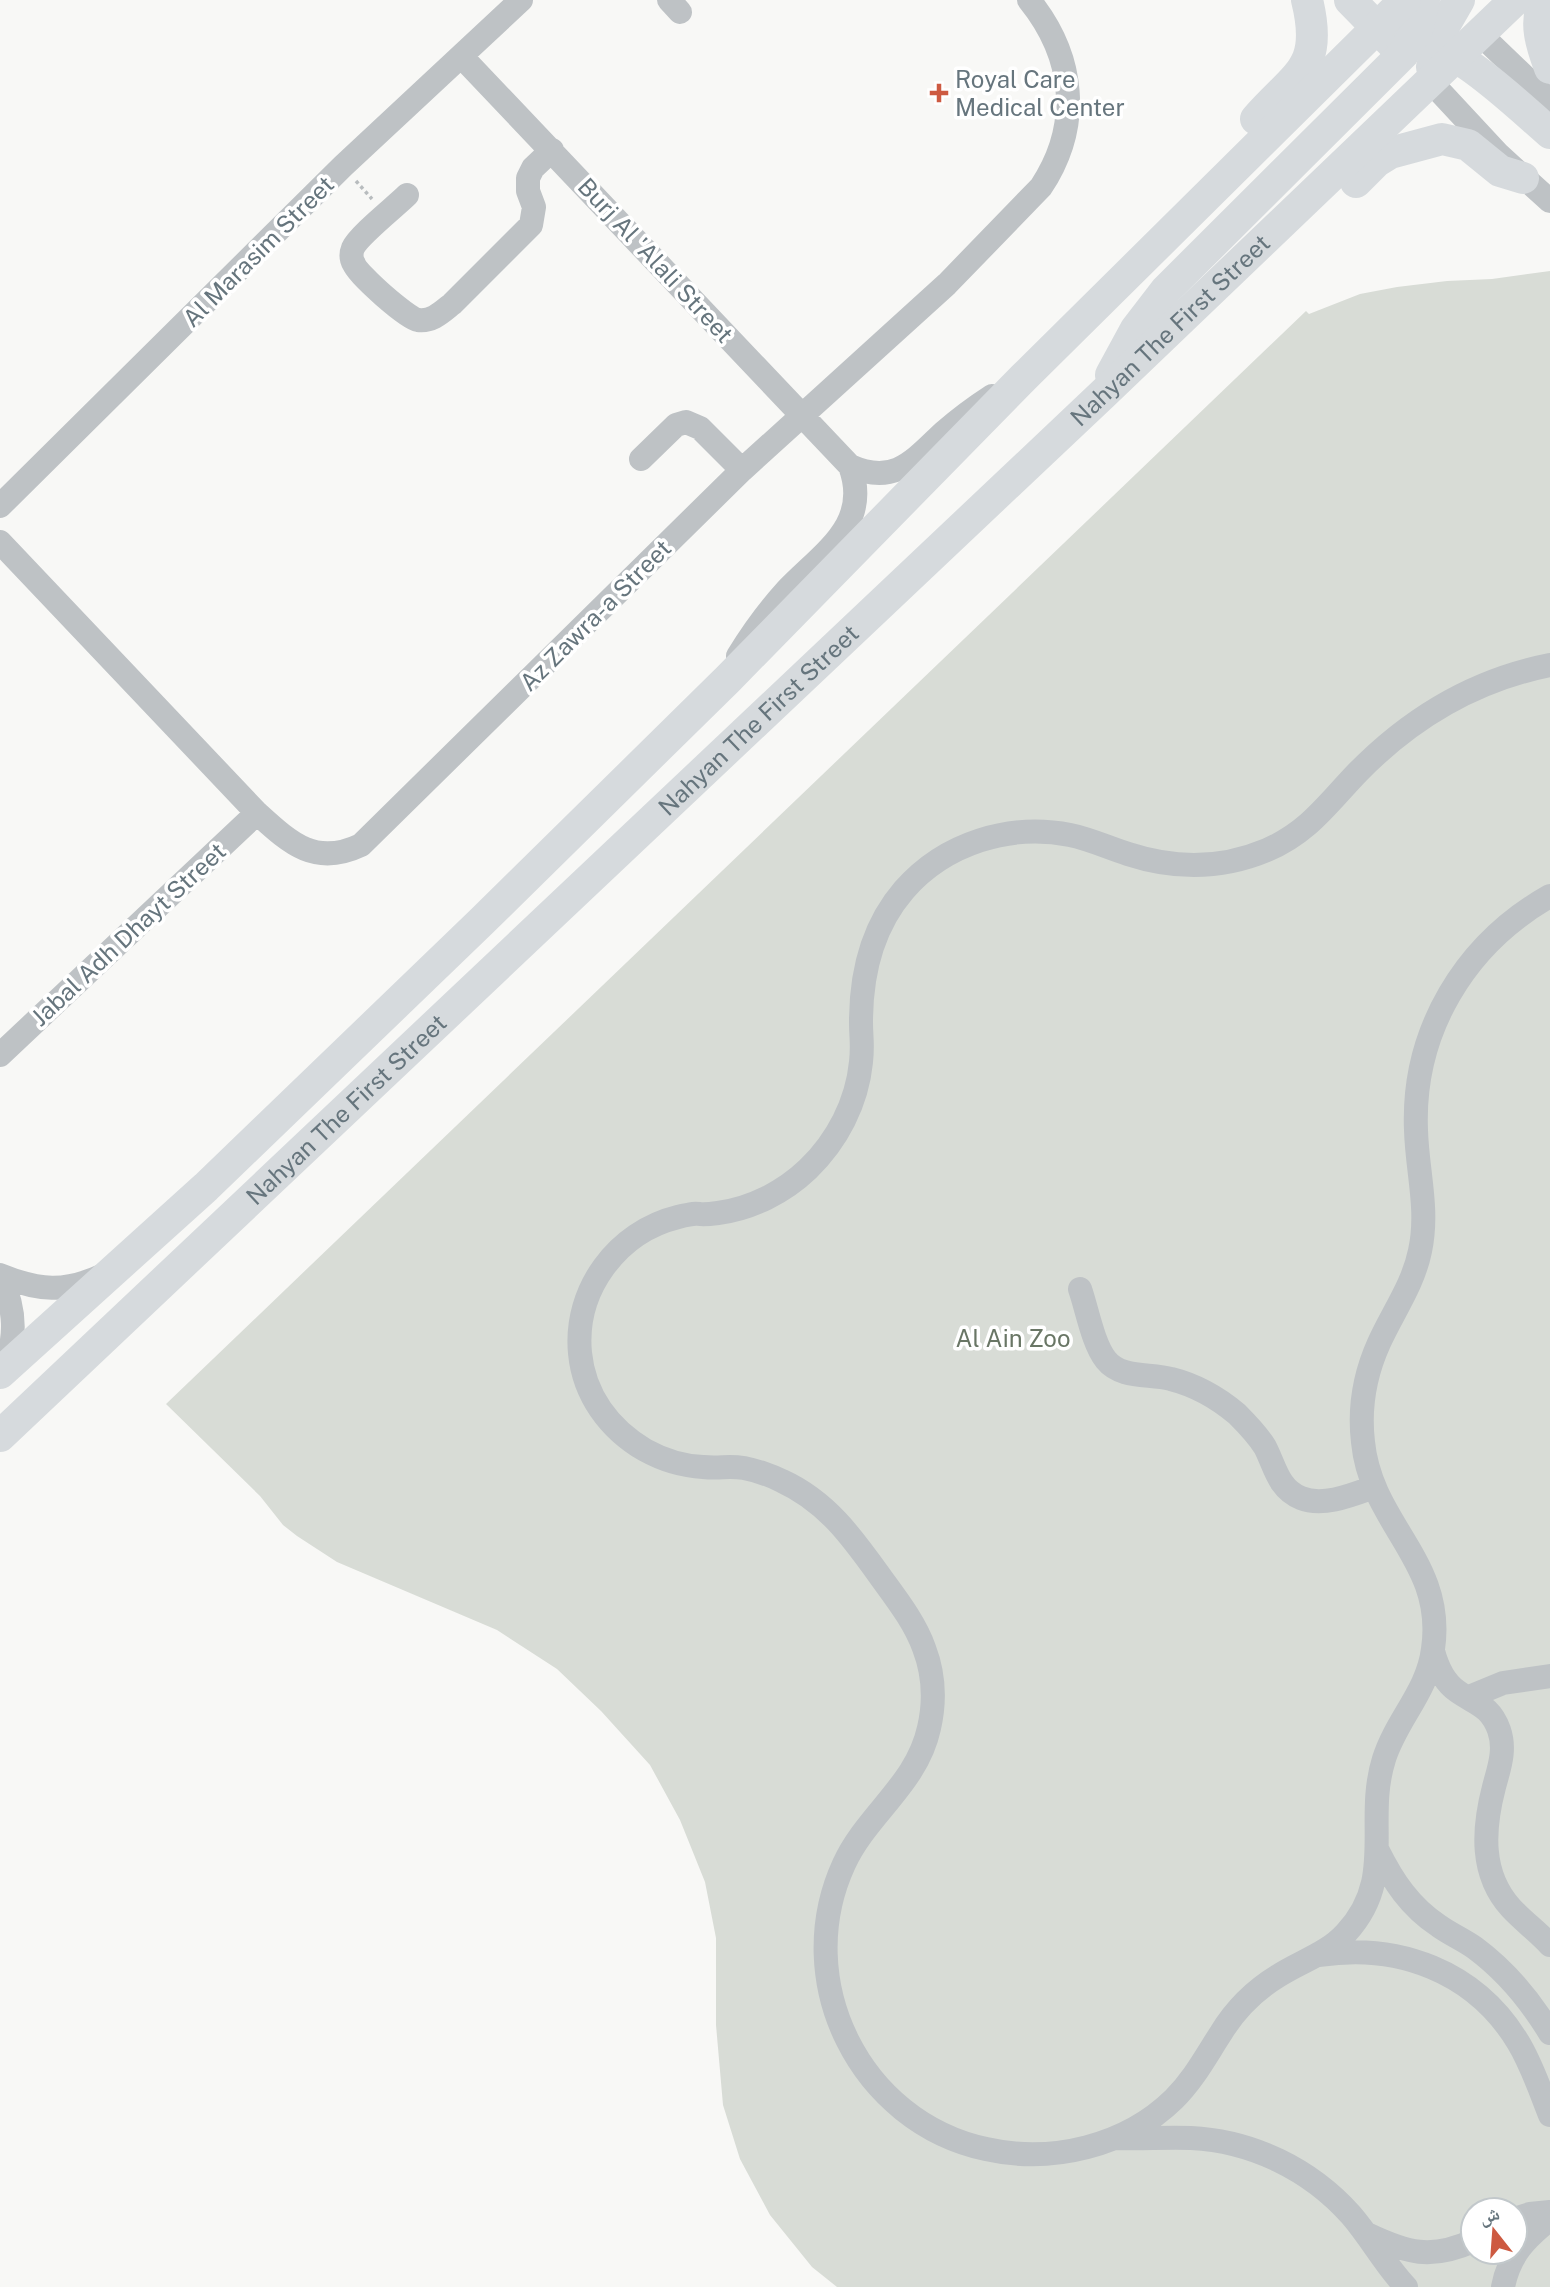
<svg xmlns="http://www.w3.org/2000/svg" width="1550" height="2287" font-family="'Public Sans','Noto Naskh Arabic',sans-serif">
	<rect width="100%" height="100%" fill="#f8f8f6"/>
	<path fill="#d8dcd6" fill-rule="evenodd" d="M 1550,271 L 1550,2287 L 837,2287 L 812,2267 L 770,2215 L 740,2159 L 723,2105 L 716,2025 L 716,1938 L 705,1882 L 680,1820 L 650,1765 L 601,1711 L 557,1669 L 497,1630 L 337,1562 L 297,1536 L 283,1525 L 260,1496 L 166,1404 L 1306,311 L 1309,314 L 1360,294 L 1397,287 L 1447,281 L 1492,279 ZM 1473,2210 L 1515,2210 L 1515,2252 L 1473,2252 Z"/>
	<g fill="none" stroke-linecap="round" stroke-linejoin="round">
		<path stroke="#b8bcbe" stroke-width="3.5" stroke-dasharray="3.5 3.5" stroke-linecap="butt" d="M 356,181 L 372,199"/>
		<path stroke="#bec2c5" stroke-width="24" d="M 669,0 L 680,12
			M 1480,34 L 1550,101
			M 461,56 L 850,466 C 895,486 914,460 944,432 C 959,419 975,407 992,396
			M 1431,82 L 1498,154 L 1550,201
			M 407,195 C 396,206 358,236 353,248 C 351,253 351,259 354,264 C 358,275 407,318 418,320 C 432,322 442,312 452,304 L 531,225 L 534,207 L 528,191 L 528,178 L 533,168 L 552,150
			M 641,459 L 676,425 L 686,422 L 700,428 L 742,470
			M 0,506 L 343,166 L 521,0
			M 0,542 L 257,813 C 290,843 315,867 361,845 L 742,470 L 947,284 L 1041,187 C 1082,125 1075,57 1029,0
			M 738,656 C 752,633 768,611 786,591 C 822,553 872,525 850,466
			M 1550,665 C 1474,680 1412,717 1358,772 C 1328,803 1309,832 1267,850 C 1222,869 1174,869 1128,854 C 1109,848 1090,839 1070,835 C 1010,823 945,843 904,890 C 872,927 861,973 861,1022 C 861,1039 863,1044 861,1062 C 857,1103 837,1141 808,1169 C 784,1192 751,1209 718,1213 C 689,1217 707,1210 678,1217 C 617,1232 574,1290 580,1353 C 584,1395 609,1429 645,1450 C 663,1460 683,1466 703,1467 C 723,1469 725,1465 744,1468 C 755,1470 772,1476 782,1481 C 828,1502 854,1540 882,1579 C 898,1601 915,1623 924,1648 C 934,1674 935,1702 929,1728 C 917,1784 867,1814 844,1864 C 790,1981 860,2122 986,2149 C 1052,2164 1126,2146 1174,2099 C 1194,2079 1206,2056 1221,2033 C 1235,2010 1255,1990 1278,1976 C 1301,1961 1327,1954 1346,1933 C 1397,1878 1364,1822 1384,1759 C 1396,1720 1428,1691 1433,1649 C 1446,1561 1371,1525 1363,1442 C 1359,1408 1365,1374 1379,1343 C 1393,1312 1413,1285 1420,1251 C 1429,1209 1417,1171 1416,1130 C 1412,1031 1465,944 1550,896
			M 0,1055 L 257,813
			M 0,1275 C 39,1291 65,1293 104,1275
			M 0,1277 C 16,1308 17,1337 4,1369
			M 1080,1289 C 1087,1309 1093,1344 1106,1360 C 1121,1379 1150,1373 1171,1379 C 1195,1385 1218,1398 1237,1414 C 1247,1424 1257,1434 1265,1447 C 1275,1466 1278,1489 1301,1498 C 1323,1507 1352,1495 1374,1487
			M 1433,1651 C 1437,1666 1444,1682 1457,1691 C 1475,1704 1490,1705 1499,1730 C 1506,1750 1499,1768 1494,1787 C 1483,1829 1480,1874 1511,1908 C 1523,1921 1538,1932 1550,1945
			M 1469,1697 L 1503,1683 L 1550,1676
			M 1378,1851 C 1393,1881 1410,1907 1439,1926 C 1450,1934 1464,1940 1475,1948 C 1506,1971 1530,2000 1550,2033
			M 1320,1955 C 1398,1943 1475,1971 1518,2042 C 1532,2065 1540,2090 1550,2115
			M 1116,2138 C 1141,2139 1166,2137 1191,2138 C 1252,2141 1310,2169 1351,2215 C 1371,2238 1385,2265 1406,2287
			M 1515,2219 L 1530,2214 L 1550,2212
			M 1367,2234 C 1407,2253 1431,2260 1473,2241
			M 1503,2287 C 1509,2255 1526,2238 1550,2219"/>
		<g stroke="#d6dadd" stroke-width="32">
			<path d="M 1350,0 L 1393,44"/>
			<path d="M 1545,0 C 1533,21 1542,47 1550,68"/>
			<path d="M 1393,31 C 1457,45 1502,91 1550,133"/>
			<path d="M 1432,67 L 1444,26 L 1459,0"/>
			<path d="M 1256,119 C 1296,73 1324,69 1307,0"/>
			<path d="M 1356,182 L 1377,161 L 1390,153 L 1442,139 L 1468,145 L 1500,171 L 1523,178"/>
			<path d="M 1111,375 L 1136,329 L 1166,290 L 1403,54 L 1418,27 L 1424,0"/>
			<path d="M 0,1373 L 206,1187 L 481,922 L 728,679 L 1023,378 L 1405,0"/>
			<path id="s1" d="M 0,1436 L 1103,394 L 1515,0"/>
		</g>
	</g>
	<path fill="#cd5a41" stroke="#fff" stroke-width="2.5" d="M935.5 82.5h7v7h7v7h-7v7h-7v-7h-7v-7h7z"/>
	<g text-anchor="middle" dominant-baseline="central" stroke-width="7" stroke-linejoin="round" paint-order="stroke">
		<g font-size="24" fill="#66757d" stroke="#fff" text-anchor="start">
			<text x="955" y="79">Royal Care<tspan x="955" dy="28">Medical Center</tspan></text>
		</g>
		<g font-size="24" fill="#66757d" stroke="#fff">
			<text transform="translate(258 251) rotate(-45)">Al Marasim Street</text>
			<text transform="translate(656 260) rotate(47)">Burj Al 'Alali Street</text>
			<text stroke="none"><textPath href="#s1" startOffset="1610">Nahyan The First Street</textPath></text>
			<text transform="translate(595 615) rotate(-45)">Az Zawra-a Street</text>
			<text stroke="none"><textPath href="#s1" startOffset="1043">Nahyan The First Street</textPath></text>
			<text transform="translate(128 934) rotate(-43)">Jabal Adh Dhayt Street</text>
			<text stroke="none"><textPath href="#s1" startOffset="476">Nahyan The First Street</textPath></text>
		</g>
		<g font-size="24" fill="#697665" stroke="#fff">
			<text x="1013" y="1338">Al Ain Zoo</text>
		</g>
	</g>
	<g transform="translate(1494 2231) rotate(343)"><circle r="33" fill="#ffffff" stroke="#c2c8cb" stroke-width="2"/>
	<path d="M0-5L12 26L0 18L-12 26Z" fill="#cd5a41"/>
	<text y="-10" font-size="19" font-weight="bold" text-anchor="middle" fill="#66757d">ش</text>
	</g>
</svg>
